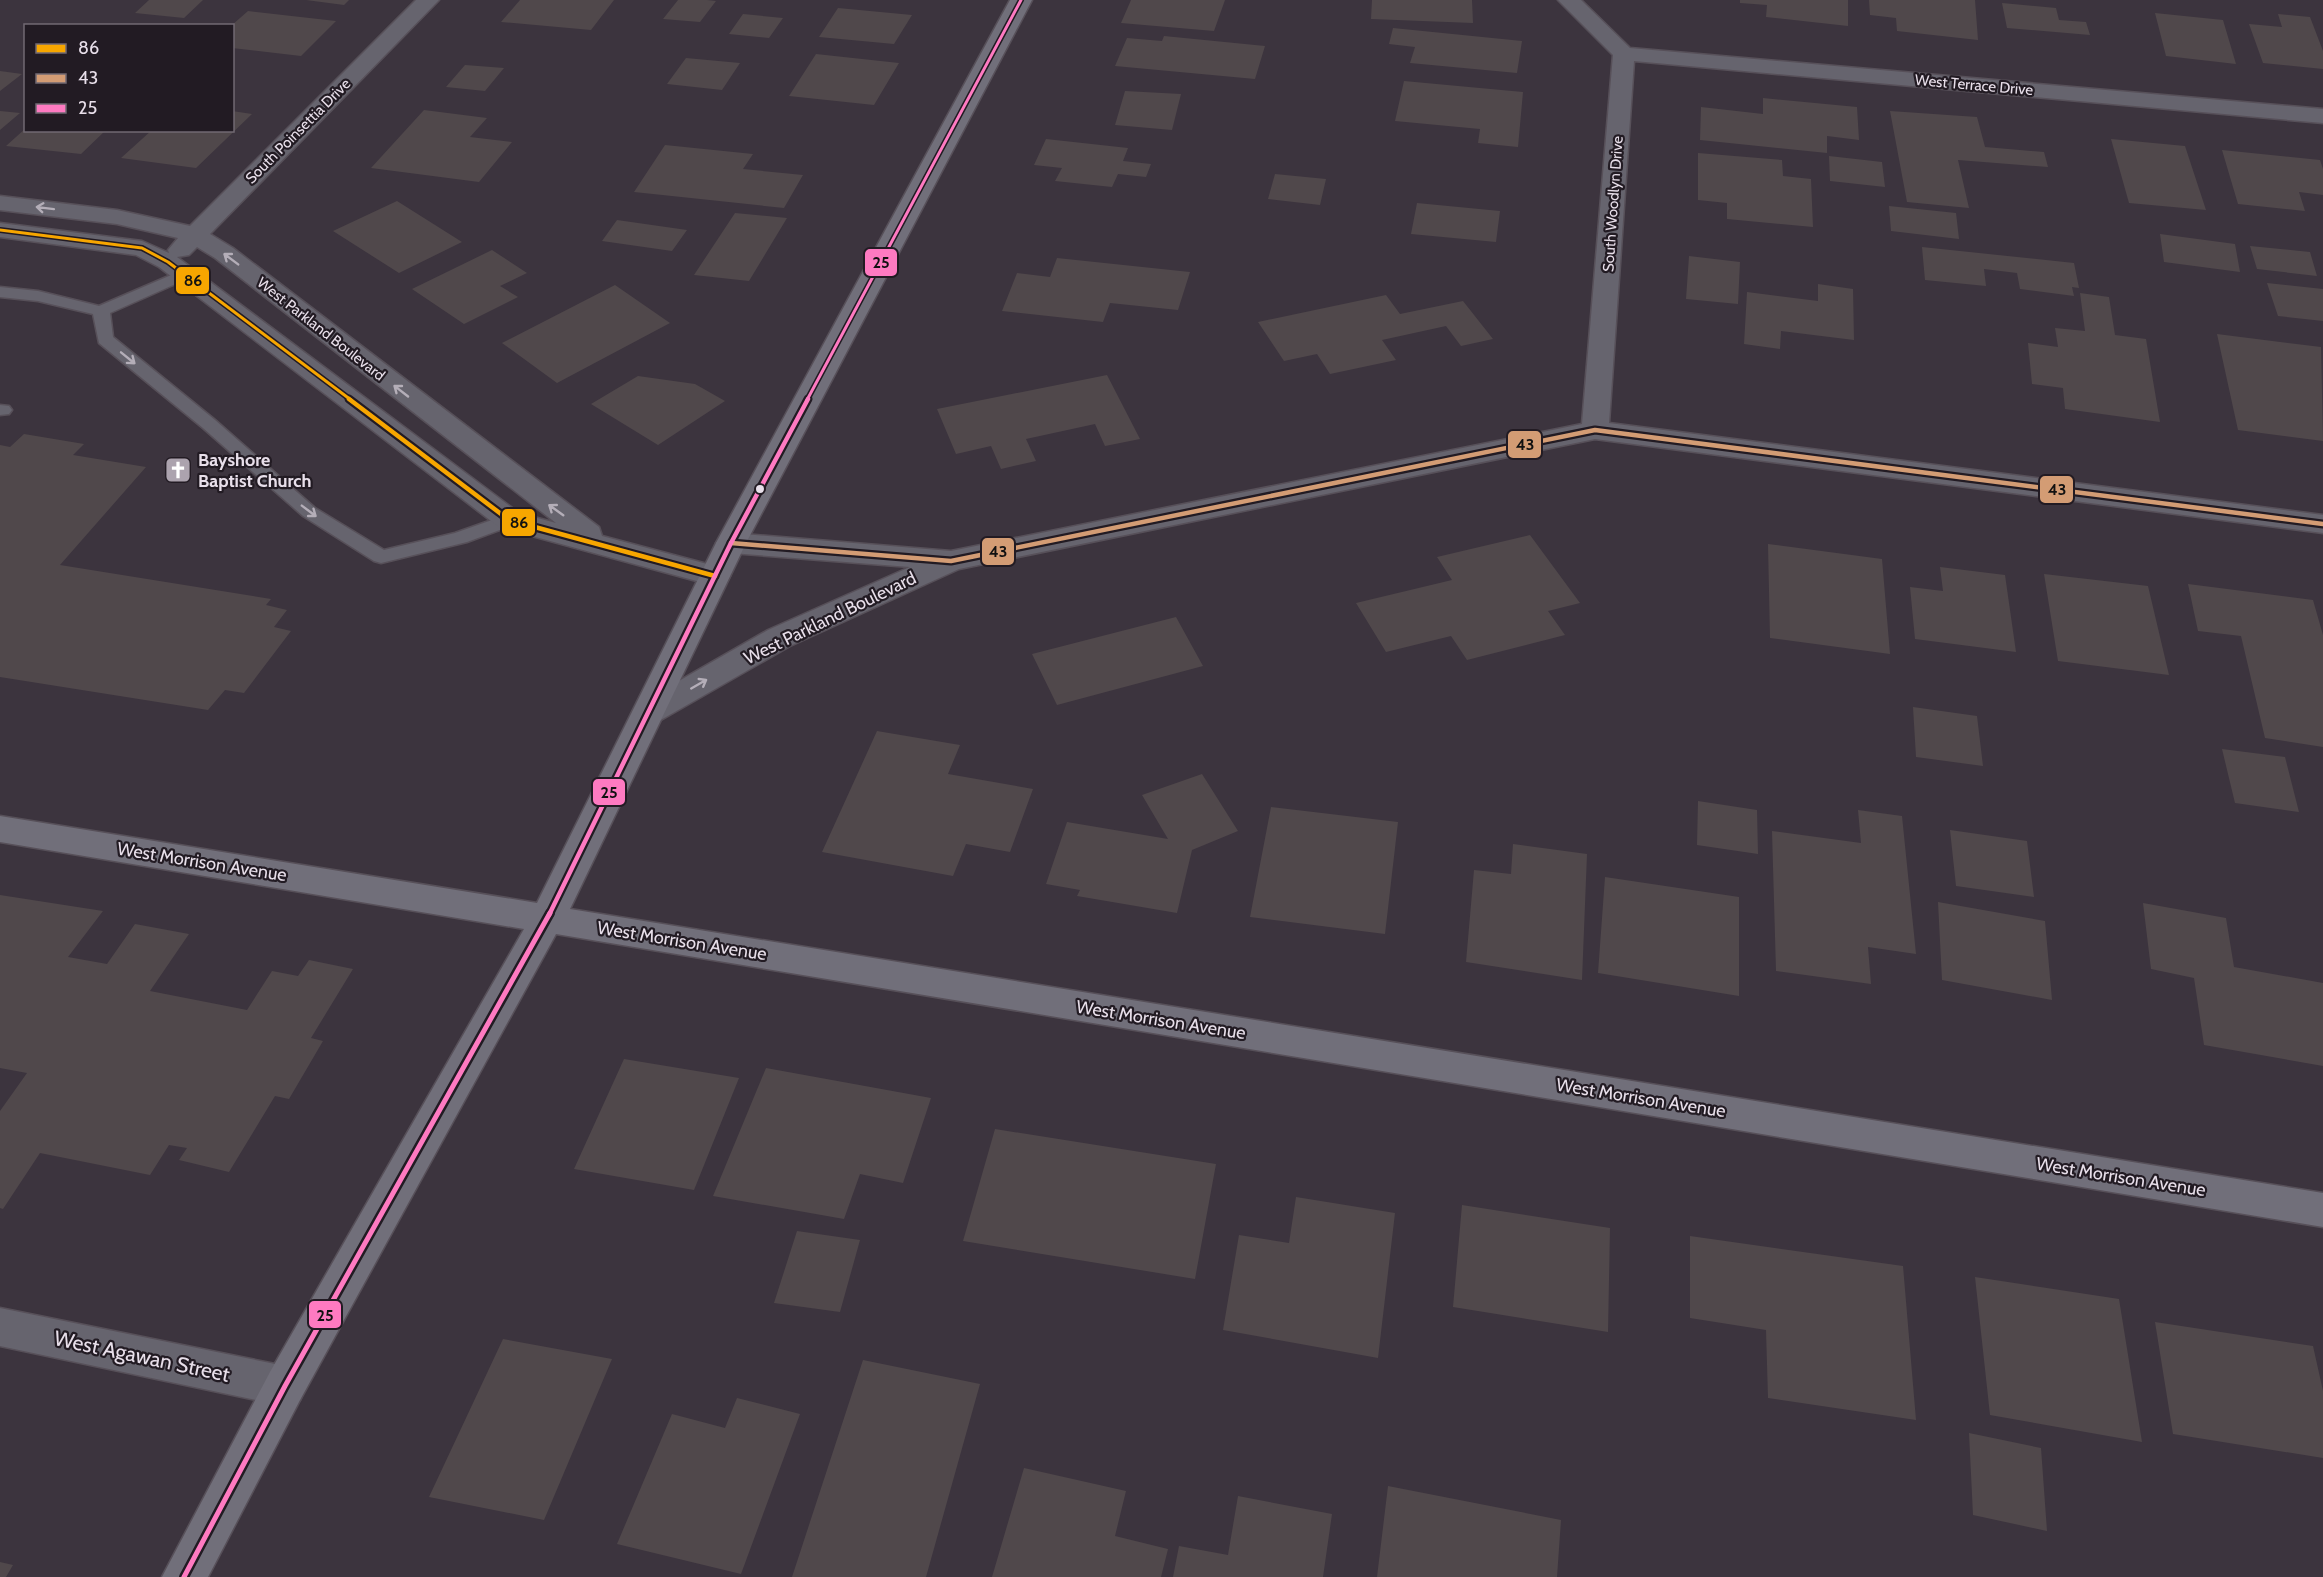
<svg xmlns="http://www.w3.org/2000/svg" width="2323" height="1577" font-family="Cabin,sans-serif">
	<rect width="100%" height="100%" fill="#3c343e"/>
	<path fill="#50484b" d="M 149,0 L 203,0 L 184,18 L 135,13 Z
		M 306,0 L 349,0 L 344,5 Z
		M 520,0 L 614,0 L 591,30 L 501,22 Z
		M 678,0 L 707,0 L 716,1 L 700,22 L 663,19 Z
		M 1131,0 L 1225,0 L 1214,31 L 1121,23 Z
		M 1372,0 L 1472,0 L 1473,23 L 1371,19 Z
		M 1740,0 L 1848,0 L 1848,26 L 1766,17 L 1767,5 L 1740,3 Z
		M 1869,0 L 1975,0 L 1978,40 L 1897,31 L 1896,18 L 1870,15 Z
		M 2002,3 L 2056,8 L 2059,20 L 2086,22 L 2090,35 L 2007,28 Z
		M 838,8 L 912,15 L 894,44 L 819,37 Z
		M 248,11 L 336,21 L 301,56 L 232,48 L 232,25 Z
		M 2155,13 L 2223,20 L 2236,64 L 2166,56 Z
		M 743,14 L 783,18 L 769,38 L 729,34 Z
		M 2278,14 L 2310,17 L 2323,51 L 2323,69 L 2263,63 L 2249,24 L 2282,27 Z
		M 1393,28 L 1522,41 L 1517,73 L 1410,63 L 1415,47 L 1389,44 Z
		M 1164,36 L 1265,46 L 1255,79 L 1115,66 L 1127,38 L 1162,41 Z
		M 816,54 L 899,63 L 874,105 L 789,96 Z
		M 686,58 L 740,63 L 722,90 L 667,84 Z
		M 465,65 L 504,68 L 485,91 L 446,87 Z
		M 0,71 L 22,74 L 0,91 Z
		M 1404,81 L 1523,92 L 1518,147 L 1478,143 L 1480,129 L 1395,121 Z
		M 1125,91 L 1181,94 L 1172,130 L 1115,125 Z
		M 1763,98 L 1857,107 L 1859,140 L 1827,136 L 1827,153 L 1700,140 L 1701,107 L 1763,114 Z
		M 424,110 L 487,118 L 470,137 L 512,142 L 479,182 L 371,168 Z
		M 0,111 L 20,113 L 0,130 Z
		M 232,111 L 252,114 L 196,168 L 121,158 L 152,130 L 232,130 Z
		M 1890,111 L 1977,117 L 1985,147 L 2044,152 L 2048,167 L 1958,160 L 1969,208 L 1907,202 Z
		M 26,128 L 26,130 L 106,130 L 81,154 L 6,146 Z
		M 1046,139 L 1128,148 L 1123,161 L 1151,164 L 1146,177 L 1118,174 L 1112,187 L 1055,181 L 1062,168 L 1034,165 Z
		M 2111,139 L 2185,146 L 2206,210 L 2129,203 Z
		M 665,145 L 753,154 L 743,169 L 803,175 L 784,208 L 634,192 Z
		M 2222,150 L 2320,160 L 2323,169 L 2323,195 L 2299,192 L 2305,211 L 2238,204 Z
		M 1698,153 L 1782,160 L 1783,176 L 1811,179 L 1813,227 L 1727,219 L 1727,203 L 1698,200 Z
		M 1829,156 L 1882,162 L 1885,187 L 1830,181 Z
		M 1275,174 L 1326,179 L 1320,205 L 1268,199 Z
		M 397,201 L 462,242 L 399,273 L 333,231 Z
		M 1417,203 L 1500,211 L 1496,242 L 1411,234 Z
		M 1889,206 L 1956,213 L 1959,239 L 1891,231 Z
		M 735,213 L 787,218 L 749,281 L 694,275 Z
		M 617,220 L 687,230 L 672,251 L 602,241 Z
		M 2160,234 L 2235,244 L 2240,272 L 2164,262 Z
		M 2250,246 L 2310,252 L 2317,276 L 2257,269 Z
		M 1922,247 L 2074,263 L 2079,288 L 2072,287 L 2074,296 L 2020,289 L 2017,273 L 1984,269 L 1986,286 L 1925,280 Z
		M 492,250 L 527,273 L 500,286 L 518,297 L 464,324 L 412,289 Z
		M 1689,256 L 1740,262 L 1738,304 L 1686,299 Z
		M 1057,258 L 1190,272 L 1178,310 L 1110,303 L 1103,322 L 1002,311 L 1017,273 L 1050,277 Z
		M 2267,283 L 2323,289 L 2323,321 L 2278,316 Z
		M 1818,284 L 1853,289 L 1854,340 L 1781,331 L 1780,349 L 1744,344 L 1747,292 L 1818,301 Z
		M 615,285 L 670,323 L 557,383 L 502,343 Z
		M 2080,293 L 2109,297 L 2115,335 L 2146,339 L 2160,422 L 2065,409 L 2063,388 L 2032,384 L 2028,343 L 2058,347 L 2055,328 L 2085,331 Z
		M 1386,295 L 1400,314 L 1463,301 L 1493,339 L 1461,346 L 1446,326 L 1382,340 L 1396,360 L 1330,374 L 1317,354 L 1284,361 L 1258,322 Z
		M 2217,334 L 2321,347 L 2323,441 L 2238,430 Z
		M 1107,375 L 1140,439 L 1105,446 L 1095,424 L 1026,439 L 1036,461 L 1001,469 L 991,446 L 956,454 L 937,409 Z
		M 638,376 L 695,384 L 725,401 L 658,445 L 591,404 Z
		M 24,434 L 84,444 L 73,455 L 146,467 L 60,565 L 271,599 L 266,605 L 287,610 L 274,627 L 291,631 L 244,693 L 225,690 L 208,710 L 0,677 L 0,445 L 10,447 Z
		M 1530,535 L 1580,603 L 1548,611 L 1565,635 L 1467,660 L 1451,636 L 1386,652 L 1356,603 L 1452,580 L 1437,557 Z
		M 1768,544 L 1882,559 L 1890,654 L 1770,638 Z
		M 1940,567 L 2005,575 L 2016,652 L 1915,639 L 1910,587 L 1943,591 Z
		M 2044,574 L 2148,586 L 2169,675 L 2058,661 Z
		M 2188,584 L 2313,600 L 2323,635 L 2323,747 L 2265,738 L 2241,636 L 2198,631 Z
		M 1176,617 L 1203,666 L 1057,705 L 1032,654 Z
		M 1913,707 L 1977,716 L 1983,766 L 1916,757 Z
		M 877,731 L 960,745 L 948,774 L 1033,789 L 1010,852 L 966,844 L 953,876 L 822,852 Z
		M 2222,749 L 2285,757 L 2299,812 L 2235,803 Z
		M 1202,774 L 1238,831 L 1192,850 L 1177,913 L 1077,896 L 1080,890 L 1046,884 L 1067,822 L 1168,839 L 1142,795 Z
		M 1698,801 L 1757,810 L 1758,854 L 1697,845 Z
		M 1271,807 L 1398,822 L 1385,934 L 1250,917 Z
		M 1858,810 L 1902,816 L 1916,954 L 1868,947 L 1871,984 L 1776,971 L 1772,831 L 1861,843 Z
		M 1950,830 L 2027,841 L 2034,897 L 1956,886 Z
		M 1513,844 L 1587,854 L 1582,980 L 1466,962 L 1474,870 L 1511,874 Z
		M 1605,877 L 1739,897 L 1739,996 L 1598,973 Z
		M 0,895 L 103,911 L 68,957 L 107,964 L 135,924 L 189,934 L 150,991 L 247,1010 L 272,971 L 298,976 L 309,960 L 353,969 L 311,1038 L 323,1041 L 289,1099 L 275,1096 L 229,1172 L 179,1160 L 187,1148 L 169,1145 L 150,1175 L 40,1153 L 3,1209 L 0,1208 L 0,1111 L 27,1073 L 0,1068 Z
		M 1938,902 L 2045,921 L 2052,1000 L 1942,980 Z
		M 2143,903 L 2226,918 L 2234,967 L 2323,983 L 2323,1066 L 2204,1045 L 2194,978 L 2151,969 Z
		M 624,1059 L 739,1078 L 694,1190 L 574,1169 Z
		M 766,1068 L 931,1098 L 903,1183 L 860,1174 L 844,1219 L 713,1196 Z
		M 995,1129 L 1216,1164 L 1195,1279 L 963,1241 Z
		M 1296,1197 L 1395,1213 L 1378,1358 L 1223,1330 L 1239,1235 L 1289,1243 Z
		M 1462,1205 L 1610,1228 L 1608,1332 L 1453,1307 Z
		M 797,1231 L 860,1240 L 840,1312 L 774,1303 Z
		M 1690,1236 L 1903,1266 L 1916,1420 L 1768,1398 L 1766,1330 L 1690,1318 Z
		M 1975,1277 L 2119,1299 L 2142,1442 L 1990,1415 Z
		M 2155,1322 L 2313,1346 L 2323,1391 L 2323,1458 L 2173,1434 Z
		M 503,1339 L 612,1359 L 544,1520 L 429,1497 Z
		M 863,1360 L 980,1384 L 926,1577 L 792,1577 Z
		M 737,1398 L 800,1414 L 741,1574 L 617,1544 L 672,1414 L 725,1428 Z
		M 1969,1433 L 2041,1448 L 2047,1531 L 1973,1515 Z
		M 1024,1468 L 1126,1491 L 1115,1536 L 1168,1549 L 1161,1577 L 992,1577 Z
		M 1388,1486 L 1561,1520 L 1557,1577 L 1377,1577 Z
		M 1238,1496 L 1332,1514 L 1323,1577 L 1173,1577 L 1179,1546 L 1228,1555 Z
		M 0,1562 L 13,1565 L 6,1577 L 0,1577 Z"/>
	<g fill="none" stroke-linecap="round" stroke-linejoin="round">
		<defs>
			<path id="lane" d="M 183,270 L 191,275 L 189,278 L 110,313 L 113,337 L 215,420 L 315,508 L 384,550 L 455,533 L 509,514 L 518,520 L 516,524 L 467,542 L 381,563 L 374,561 L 303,516 L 203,428 L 99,343 L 93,314 L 38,301 L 0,297 L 0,287 L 38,291 L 99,306 Z
				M 0,405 L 9,406 L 12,410 L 9,414 L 0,415 Z"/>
			<path id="street" d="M 416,0 L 439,0 L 210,234 L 233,248 L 599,527 L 602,536 L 726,569 L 730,576 L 726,583 L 715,586 L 499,527 L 159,267 L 136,255 L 0,237 L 0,223 L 142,241 L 169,253 L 168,250 L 178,238 L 117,224 L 0,210 L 0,196 L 117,210 L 190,226 ZM 197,247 L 215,258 L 556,523 L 519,513 L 177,257 L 189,255 Z
				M 1558,0 L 1581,0 L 1630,48 L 2323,109 L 2323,123 L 1634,61 L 1609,423 L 2323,515 L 2323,533 L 1595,439 L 959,569 L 790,646 L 659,721 L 648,724 L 637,721 L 632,713 L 637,705 L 768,630 L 910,567 L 731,553 L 721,550 L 716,543 L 721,536 L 731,533 L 951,551 L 1582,424 L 1613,55 Z
				M 0,1308 L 285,1366 L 300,1372 L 306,1386 L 300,1400 L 285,1406 L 0,1346 Z"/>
			<path id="secondary" d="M 1010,0 L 1032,0 L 746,543 L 570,909 L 2323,1193 L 2323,1227 L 556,934 L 300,1400 L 208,1577 L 162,1577 L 270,1372 L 524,929 L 0,842 L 0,816 L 537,903 L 716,543 Z"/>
		</defs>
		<use href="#lane" stroke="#575059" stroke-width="3"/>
		<use href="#street" stroke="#575059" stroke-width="3"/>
		<use href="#secondary" stroke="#575059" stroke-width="3"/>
		<use href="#lane" fill="#66646e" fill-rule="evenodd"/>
		<use href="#street" fill="#66646e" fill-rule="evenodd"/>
		<use href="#secondary" fill="#716f7a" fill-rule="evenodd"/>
		<defs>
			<path id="bus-1-far1" d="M 0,230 L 142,248 L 168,262 L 351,400"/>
			<path id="bus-1" d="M 349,399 L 509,520 L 715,576"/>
			<path id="bus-2" d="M 731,543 L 951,561 L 1595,430 L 2323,524"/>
			<path id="bus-3-far2" d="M 807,400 L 1021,0"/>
			<path id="bus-3-far1" d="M 549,915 L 731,543 L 808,399"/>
			<path id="bus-3" d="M 184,1577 L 285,1386 L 550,913"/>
		</defs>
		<use href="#bus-1-far1" stroke="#221b23" stroke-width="6"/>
		<use href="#bus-1" stroke="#221b23" stroke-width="9"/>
		<use href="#bus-2" stroke="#221b23" stroke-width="9"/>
		<use href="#bus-3-far2" stroke="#221b23" stroke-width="6"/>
		<use href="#bus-3-far1" stroke="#221b23" stroke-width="9"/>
		<use href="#bus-3" stroke="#221b23" stroke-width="10"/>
		<use href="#bus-1-far1" stroke="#f7a600" stroke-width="3"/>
		<use href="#bus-1" stroke="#f7a600" stroke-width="4.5"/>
		<use href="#bus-2" stroke="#d39c74" stroke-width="4.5"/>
		<use href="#bus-3-far2" stroke="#fe7ac1" stroke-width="3"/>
		<use href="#bus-3-far1" stroke="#fe7ac1" stroke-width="4.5"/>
		<use href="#bus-3" stroke="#fe7ac1" stroke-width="5"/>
	</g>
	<defs><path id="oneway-shaft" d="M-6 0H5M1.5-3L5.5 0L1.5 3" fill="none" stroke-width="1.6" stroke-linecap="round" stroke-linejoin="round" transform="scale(1.5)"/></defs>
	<g stroke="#b4aeb8">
		<use href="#oneway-shaft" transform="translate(45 208) rotate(-173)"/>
		<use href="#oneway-shaft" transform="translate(231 259) rotate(-143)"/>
		<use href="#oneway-shaft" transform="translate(128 358) rotate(39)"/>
		<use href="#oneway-shaft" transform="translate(401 391) rotate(-142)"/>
		<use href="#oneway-shaft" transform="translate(556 510) rotate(-144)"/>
		<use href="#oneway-shaft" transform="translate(309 511) rotate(37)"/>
		<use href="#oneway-shaft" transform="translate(699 684) rotate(-30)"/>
	</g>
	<defs>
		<symbol id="church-square" viewBox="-11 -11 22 22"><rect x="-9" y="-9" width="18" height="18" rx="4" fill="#aca3ae" stroke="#221b23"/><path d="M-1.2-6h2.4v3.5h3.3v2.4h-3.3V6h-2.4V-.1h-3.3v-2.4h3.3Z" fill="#fff"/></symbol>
	</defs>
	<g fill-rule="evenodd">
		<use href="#church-square" x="163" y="455" width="30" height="30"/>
	</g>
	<circle fill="#e8dfea" stroke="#221b23" stroke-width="2" cx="760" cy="489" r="5"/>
	<g text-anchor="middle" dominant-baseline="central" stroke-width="4.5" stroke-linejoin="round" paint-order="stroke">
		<g font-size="15" fill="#e8dfea" stroke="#221b23">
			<text transform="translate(1974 85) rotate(5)">West Terrace Drive</text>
			<text transform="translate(298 131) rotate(-45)">South Poinsettia Drive</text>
			<text transform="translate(1613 204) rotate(-86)">South Woodlyn Drive</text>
			<text transform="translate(321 329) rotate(38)">West Parkland Boulevard</text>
		</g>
		<g font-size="18" font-weight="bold" fill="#e8dfea" stroke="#221b23" text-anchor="start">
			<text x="198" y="460">Bayshore<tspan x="198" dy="21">Baptist Church</tspan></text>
		</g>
		<g font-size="18" fill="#e8dfea" stroke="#221b23">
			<text transform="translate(830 618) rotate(-26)">West Parkland Boulevard</text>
			<text transform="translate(202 862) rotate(9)">West Morrison Avenue</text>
			<text transform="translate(682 941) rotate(9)">West Morrison Avenue</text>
			<text transform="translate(1161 1020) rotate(9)">West Morrison Avenue</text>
			<text transform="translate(1641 1098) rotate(9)">West Morrison Avenue</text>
			<text transform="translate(2121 1177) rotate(9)">West Morrison Avenue</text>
		</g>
		<g font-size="21" fill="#e8dfea" stroke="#221b23">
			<text transform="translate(142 1356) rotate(12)">West Agawan Street</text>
		</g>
	</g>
	<g stroke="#221b23" stroke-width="2">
		<rect x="864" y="248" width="34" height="29" rx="6" fill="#fe7ac1"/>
		<rect x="175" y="266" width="35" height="29" rx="6" fill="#f7a600"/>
		<rect x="1507" y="430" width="35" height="29" rx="6" fill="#d39c74"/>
		<rect x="2039" y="475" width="35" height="29" rx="6" fill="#d39c74"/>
		<rect x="501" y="508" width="35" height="29" rx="6" fill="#f7a600"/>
		<rect x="981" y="537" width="34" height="29" rx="6" fill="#d39c74"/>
		<rect x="592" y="778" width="34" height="28" rx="6" fill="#fe7ac1"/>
		<rect x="308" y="1300" width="34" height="29" rx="6" fill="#fe7ac1"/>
	</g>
	<g font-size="16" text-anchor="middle" font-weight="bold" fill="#111">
		<text x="881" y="268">25</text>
		<text x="193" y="286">86</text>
		<text x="1525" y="450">43</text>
		<text x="2057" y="495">43</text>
		<text x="519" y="528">86</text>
		<text x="998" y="557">43</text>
		<text x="609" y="798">25</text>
		<text x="325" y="1321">25</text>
	</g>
	<rect x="24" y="24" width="210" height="108" fill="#221b23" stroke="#716973" stroke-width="1.5"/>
	<rect x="36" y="44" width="30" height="9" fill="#f7a600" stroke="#716973" stroke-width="1.5"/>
	<text x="78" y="54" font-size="18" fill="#e8dfea">86</text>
	<rect x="36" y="74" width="30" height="9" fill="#d39c74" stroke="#716973" stroke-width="1.5"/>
	<text x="78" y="84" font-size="18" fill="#e8dfea">43</text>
	<rect x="36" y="104" width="30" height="9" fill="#fe7ac1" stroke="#716973" stroke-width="1.5"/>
	<text x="78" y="114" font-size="18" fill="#e8dfea">25</text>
</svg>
